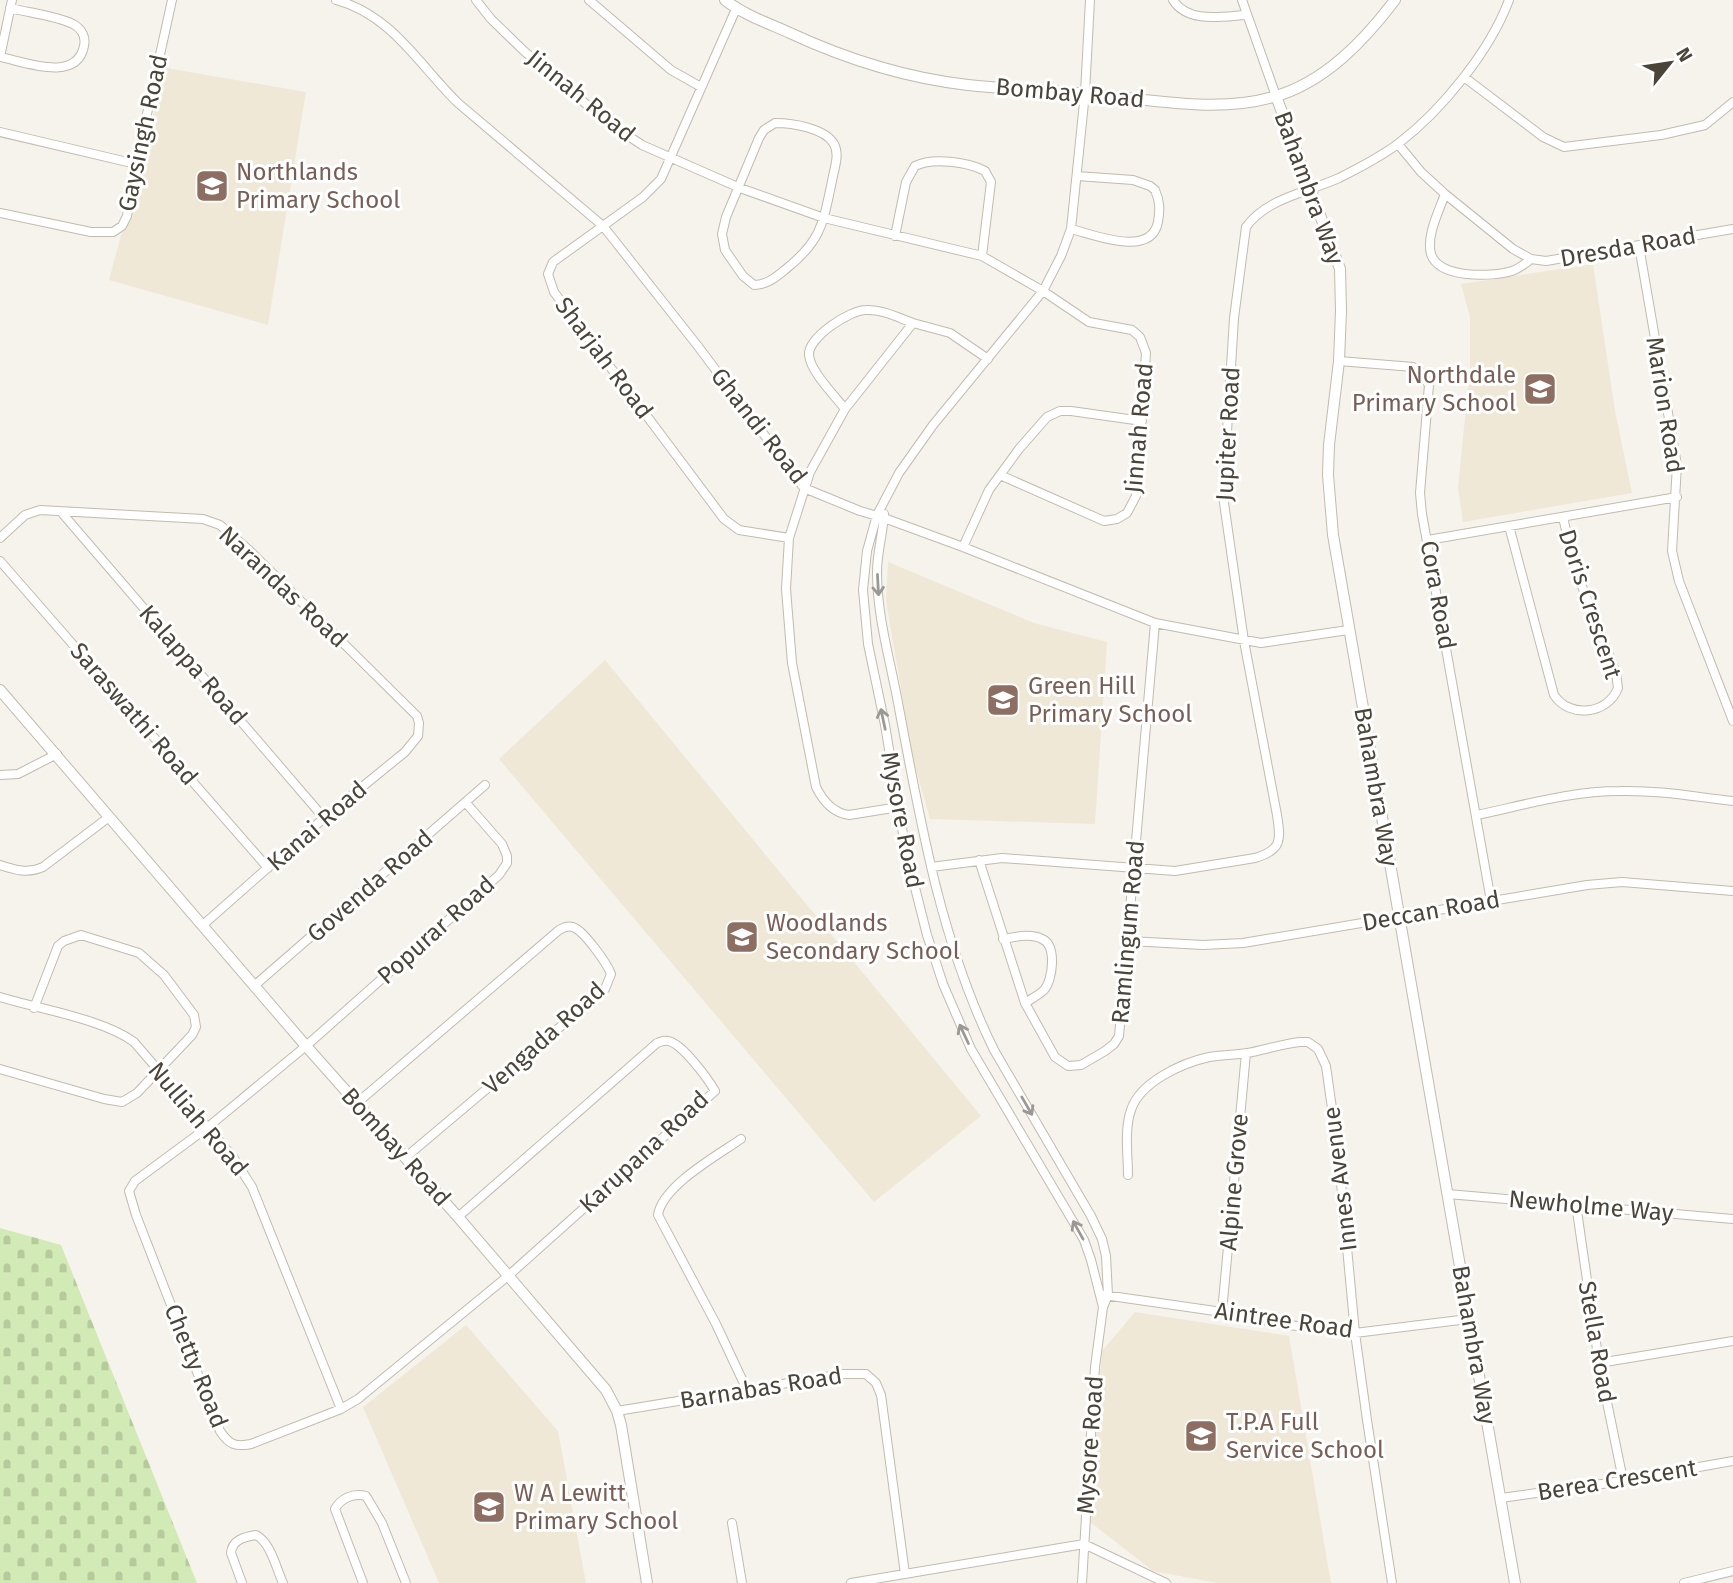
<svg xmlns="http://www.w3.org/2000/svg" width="1733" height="1583" font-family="'Fira Sans',sans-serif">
	<defs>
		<pattern id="cemetery-stones" width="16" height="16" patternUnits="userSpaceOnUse" patternTransform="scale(1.75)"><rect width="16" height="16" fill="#d2eab5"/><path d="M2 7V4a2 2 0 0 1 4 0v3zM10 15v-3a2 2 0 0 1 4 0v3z" fill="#b6ca9c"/></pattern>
	</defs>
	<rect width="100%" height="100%" fill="#f6f3ec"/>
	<path fill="#efe8d6" d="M 166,68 L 306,92 L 268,325 L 109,280 Z
		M 1593,264 L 1615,411 L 1632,493 L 1463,522 L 1458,488 L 1470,367 L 1470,317 L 1461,284 Z
		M 888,562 L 1034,623 L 1107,642 L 1095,824 L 930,819 L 913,759 L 886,601 Z
		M 605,660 L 981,1116 L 874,1202 L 499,759 Z
		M 1135,1312 L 1289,1336 L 1331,1583 L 1217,1583 L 1153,1571 L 1090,1522 L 1102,1351 Z
		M 466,1325 L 558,1431 L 586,1583 L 439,1583 L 363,1407 Z"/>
	<path fill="url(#cemetery-stones)" d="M 0,1228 L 61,1245 L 197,1583 L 0,1583 Z"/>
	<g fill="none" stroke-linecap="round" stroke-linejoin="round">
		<defs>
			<path id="minor" d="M 336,0 C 392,15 419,65 458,103 L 603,226 L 697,345 L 804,488 L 860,511 L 884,518 L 963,547 L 1155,623 L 1261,643 L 1348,630
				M 476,0 L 491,19 L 524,51 L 606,121 L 642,145 L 740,188 L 824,218 L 982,256 L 1043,291 L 1089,322 L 1132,330 L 1140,337 L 1146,353 L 1136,496 L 1127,513 L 1117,519 L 1104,521 L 1000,475
				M 589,0 L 671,70 L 701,87
				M 1090,0 L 1085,93 L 1071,229 L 1061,256 L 1043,291 L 933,425 L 899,473 L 877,515 L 867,551 L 863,590 L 868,644 L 885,725 L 906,852 L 927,935 L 943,984 L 971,1049 L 1084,1240 L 1091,1260 L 1103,1307
				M 1173,0 C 1188,24 1223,16 1247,15
				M 1242,0 L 1276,96
				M 736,9 L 661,179 L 643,197 L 553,262 L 548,274 L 554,292 L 563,304 L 724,519 L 739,530 L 789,538
				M 0,57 C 25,62 77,83 84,46 C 86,37 82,29 73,24 C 54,15 30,13 10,8
				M 0,57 L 12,0
				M 1464,77 L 1543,137 L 1564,147 L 1661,135 L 1705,125 L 1733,102
				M 775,123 C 792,123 825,128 834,144 C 840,155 834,169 832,181 C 823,223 822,240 786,269 C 776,277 767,285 754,285 L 743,276 L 725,250 L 722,234 L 726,217 L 759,138 L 764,130 Z
				M 0,132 L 136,164
				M 1398,144 L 1421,172 L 1445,194 L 1513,249 L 1531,259 L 1546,261 L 1733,229
				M 1445,194 C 1439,211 1426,236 1431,254 C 1439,279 1492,277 1512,271 C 1520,268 1525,264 1531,259
				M 0,213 L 91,232 L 113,232 L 122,226 L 127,216 L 136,164 L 172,0
				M 1071,229 C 1095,235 1151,258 1158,222 C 1160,210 1160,201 1155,190 L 1150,186 L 1133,180 L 1077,176
				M 895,236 L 906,182 L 915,166 C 933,157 968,162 985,171 L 991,182 L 982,256
				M 1639,246 L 1677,465 L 1672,551 L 1679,581 L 1733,721
				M 1339,361 L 1413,367 L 1420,371 L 1429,385 L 1420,493 L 1422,514 L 1491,901
				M 845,409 C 835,396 810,371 809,355 C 808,337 850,310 866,310 C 882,309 899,318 913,323
				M 62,513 L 324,818
				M 884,514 C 883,534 877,552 877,572 C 877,618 891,663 899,708 C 921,825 941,942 994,1050 L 1091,1216 L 1102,1239 L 1106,1256 L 1108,1295 L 1103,1307 L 1095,1367 L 1082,1583
				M 1509,526 L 1554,695 C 1570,719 1608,714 1618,688 L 1616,673 L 1574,566 L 1563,517
				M 0,538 L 25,515 L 40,510 L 203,519 L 220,525 L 249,550 L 417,716 L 419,723 L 418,736 L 405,752 L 324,818 L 204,924
				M 1428,540 L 1677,497
				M 963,547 L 989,490 L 1019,449 L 1047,417 L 1060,411 L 1071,411 L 1142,421
				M 0,561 L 268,868
				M 0,775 L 18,774 L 57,754
				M 899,807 L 849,815 C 833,813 823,801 816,787 L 792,663 L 786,589 L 789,538 L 810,472 L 845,409 L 913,323 L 950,333 L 988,359
				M 1477,815 C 1524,805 1572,791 1620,791 C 1658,790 1696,797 1733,801
				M 979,860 L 1025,1003 L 1055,1057 L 1068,1066 L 1081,1065 L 1105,1051 L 1114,1044 L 1119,1036 L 1155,623
				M 0,865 C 15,870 28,874 43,867 L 109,817
				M 931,867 L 1002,858 L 1175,871 L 1255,858 C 1282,850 1281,840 1277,815 L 1244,641 L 1223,496 L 1234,318 L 1246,227 C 1267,198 1308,192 1339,178 C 1359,168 1382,156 1399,143 C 1442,110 1490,51 1509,0
				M 1003,939 C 1015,937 1031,933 1042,939 C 1057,945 1053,980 1044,990 C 1039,995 1031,999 1025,1003
				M 1129,941 L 1203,945 L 1243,943 L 1587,885 L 1622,882 L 1733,891
				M 254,986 L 485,785
				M 0,997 C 39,1009 103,1019 134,1042 L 233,1157 L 252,1187 L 341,1409
				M 0,1069 L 104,1099 L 122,1102 L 137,1093 L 192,1035 L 196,1027 L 194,1015 L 164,975 L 139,953 L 81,935 L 64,941 L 58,946 L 34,1008
				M 357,1103 L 559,930 C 564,927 570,925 575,928 C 585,933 607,963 611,974 L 605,989 L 406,1157
				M 741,1139 C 718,1155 662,1186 658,1215 L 716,1324 L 747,1390
				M 1128,1175 C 1128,1155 1124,1130 1131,1110 C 1140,1082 1182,1063 1209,1057 C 1221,1055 1234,1055 1247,1053 C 1264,1050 1282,1044 1300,1042 L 1308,1042 L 1318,1049 L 1326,1066 L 1338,1151 L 1355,1333 L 1367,1420 L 1392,1583
				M 1448,1194 L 1733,1219
				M 1576,1204 L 1599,1363 L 1623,1480
				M 458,1217 L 657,1043 C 661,1042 663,1040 668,1041 C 682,1043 708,1079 715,1091 L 508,1276 L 358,1399 L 341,1409 L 251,1444 C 236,1447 229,1445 220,1431 L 136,1215 L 129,1191 L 135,1181 L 208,1127 L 306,1046 L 499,875 L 507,863 L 507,856 L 502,844 L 466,803
				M 1104,1295 L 1222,1312 L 1289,1325 L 1355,1333 L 1468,1319
				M 1222,1312 L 1246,1053
				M 1599,1363 L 1733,1341
				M 617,1411 L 843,1374 L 866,1374 L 876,1383 L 881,1395 L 905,1574
				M 1501,1498 L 1609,1483 L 1733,1461
				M 732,1523 L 742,1583
				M 242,1583 L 231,1553 C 232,1540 244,1537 256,1535 C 271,1543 276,1568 283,1583
				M 363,1583 L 335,1509 C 341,1498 353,1493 366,1496 L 382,1523 L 406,1583
				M 851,1583 L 1084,1544 L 1166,1583
				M 1684,1583 L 1733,1571"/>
			<path id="tertiary" d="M 725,0 C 744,15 768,23 790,33 C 846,59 907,78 968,85 C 1011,90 1056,90 1099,95 C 1156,100 1217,113 1273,97 C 1324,83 1364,41 1395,0
				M 1276,96 L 1340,269 L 1341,311 L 1339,361 L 1329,445 L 1328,475 L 1333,535 L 1515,1583
				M 0,690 L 306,1046 L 458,1217 L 606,1390 L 617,1411 L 621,1425 L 647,1583"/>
		</defs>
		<use href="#minor" stroke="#c2bbae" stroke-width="10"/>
		<use href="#tertiary" stroke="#c2bbae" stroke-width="12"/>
		<use href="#minor" stroke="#fff" stroke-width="8"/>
		<use href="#tertiary" stroke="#fff" stroke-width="10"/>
	</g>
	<defs><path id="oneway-shaft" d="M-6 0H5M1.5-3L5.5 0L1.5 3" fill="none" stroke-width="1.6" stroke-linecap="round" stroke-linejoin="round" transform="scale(1.75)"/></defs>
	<g stroke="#9c9892">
		<use href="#oneway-shaft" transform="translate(878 585) rotate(87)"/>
		<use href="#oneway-shaft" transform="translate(883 719) rotate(-102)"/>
		<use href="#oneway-shaft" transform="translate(964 1034) rotate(-115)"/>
		<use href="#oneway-shaft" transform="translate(1027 1106) rotate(60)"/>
		<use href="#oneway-shaft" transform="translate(1078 1230) rotate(-119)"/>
	</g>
	<defs>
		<symbol id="school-square" viewBox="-11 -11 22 22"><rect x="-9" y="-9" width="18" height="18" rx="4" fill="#8d6e63" stroke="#fff"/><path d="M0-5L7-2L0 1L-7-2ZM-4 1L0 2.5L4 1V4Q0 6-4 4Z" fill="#fff"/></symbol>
	</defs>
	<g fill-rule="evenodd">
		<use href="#school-square" x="193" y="167" width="38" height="38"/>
		<use href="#school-square" x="1521" y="370" width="38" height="38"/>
		<use href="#school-square" x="984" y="681" width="38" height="38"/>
		<use href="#school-square" x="723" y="918" width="38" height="38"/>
		<use href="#school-square" x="1182" y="1417" width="38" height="38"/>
		<use href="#school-square" x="470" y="1488" width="38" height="38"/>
	</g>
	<g text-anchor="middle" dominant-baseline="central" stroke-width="6" stroke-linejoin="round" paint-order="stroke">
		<g font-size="24" fill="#4b4439" stroke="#fff">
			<text transform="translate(1070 93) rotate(5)">Bombay Road</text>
			<text transform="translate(581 96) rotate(39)">Jinnah Road</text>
			<text transform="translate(143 133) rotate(-78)">Gaysingh Road</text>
			<text transform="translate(1309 188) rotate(70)">Bahambra Way</text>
			<text transform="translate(1628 247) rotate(-10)">Dresda Road</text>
			<text transform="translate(604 358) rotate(53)">Sharjah Road</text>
			<text transform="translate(1665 405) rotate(81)">Marion Road</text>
			<text transform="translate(759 426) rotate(52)">Ghandi Road</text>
			<text transform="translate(1139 428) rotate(-85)">Jinnah Road</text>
			<text transform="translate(1228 434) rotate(-87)">Jupiter Road</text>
			<text transform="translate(283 587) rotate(43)">Narandas Road</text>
			<text transform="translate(1438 595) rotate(80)">Cora Road</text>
			<text transform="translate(1590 604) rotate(72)">Doris Crescent</text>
			<text transform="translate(193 665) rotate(49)">Kalappa Road</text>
			<text transform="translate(134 714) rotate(49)">Saraswathi Road</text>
			<text transform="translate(1376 787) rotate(80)">Bahambra Way</text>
			<text transform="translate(902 820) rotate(79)">Mysore Road</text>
			<text transform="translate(317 826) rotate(-41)">Kanai Road</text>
			<text transform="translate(370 886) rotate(-41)">Govenda Road</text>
			<text transform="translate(1431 911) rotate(-10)">Deccan Road</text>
			<text transform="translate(436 930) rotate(-42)">Popurar Road</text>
			<text transform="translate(1128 932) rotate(-85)">Ramlingum Road</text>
			<text transform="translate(544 1038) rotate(-42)">Vengada Road</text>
			<text transform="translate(198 1119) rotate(50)">Nulliah Road</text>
			<text transform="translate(396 1147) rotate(48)">Bombay Road</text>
			<text transform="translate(644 1152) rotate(-43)">Karupana Road</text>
			<text transform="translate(1340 1179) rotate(-97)">Innes Avenue</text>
			<text transform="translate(1234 1182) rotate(-85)">Alpine Grove</text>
			<text transform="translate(1591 1206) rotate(5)">Newholme Way</text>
			<text transform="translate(1284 1320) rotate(8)">Aintree Road</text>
			<text transform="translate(1597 1342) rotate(80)">Stella Road</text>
			<text transform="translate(1474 1345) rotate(80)">Bahambra Way</text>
			<text transform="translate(196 1366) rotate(68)">Chetty Road</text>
			<text transform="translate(761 1388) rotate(-9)">Barnabas Road</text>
			<text transform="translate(1090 1445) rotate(-86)">Mysore Road</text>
			<text transform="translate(1617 1480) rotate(-9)">Berea Crescent</text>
		</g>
		<g font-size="24" fill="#785e54" stroke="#fff" text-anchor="start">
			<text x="236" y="172">Northlands<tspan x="236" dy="28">Primary School</tspan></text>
			<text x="1516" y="375" text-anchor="end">Northdale<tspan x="1516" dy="28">Primary School</tspan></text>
			<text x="1028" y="686">Green Hill<tspan x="1028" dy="28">Primary School</tspan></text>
			<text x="766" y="923">Woodlands<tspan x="766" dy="28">Secondary School</tspan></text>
			<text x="1226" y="1422">T.P.A Full<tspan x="1226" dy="28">Service School</tspan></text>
			<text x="514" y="1493">W A Lewitt<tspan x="514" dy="28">Primary School</tspan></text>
		</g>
	</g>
	<g transform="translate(1670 63) rotate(60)" stroke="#ffffff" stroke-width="5" paint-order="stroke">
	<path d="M0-5L12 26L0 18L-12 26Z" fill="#4b4439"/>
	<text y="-10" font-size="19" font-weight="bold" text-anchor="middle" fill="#4b4439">N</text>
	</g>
</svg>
